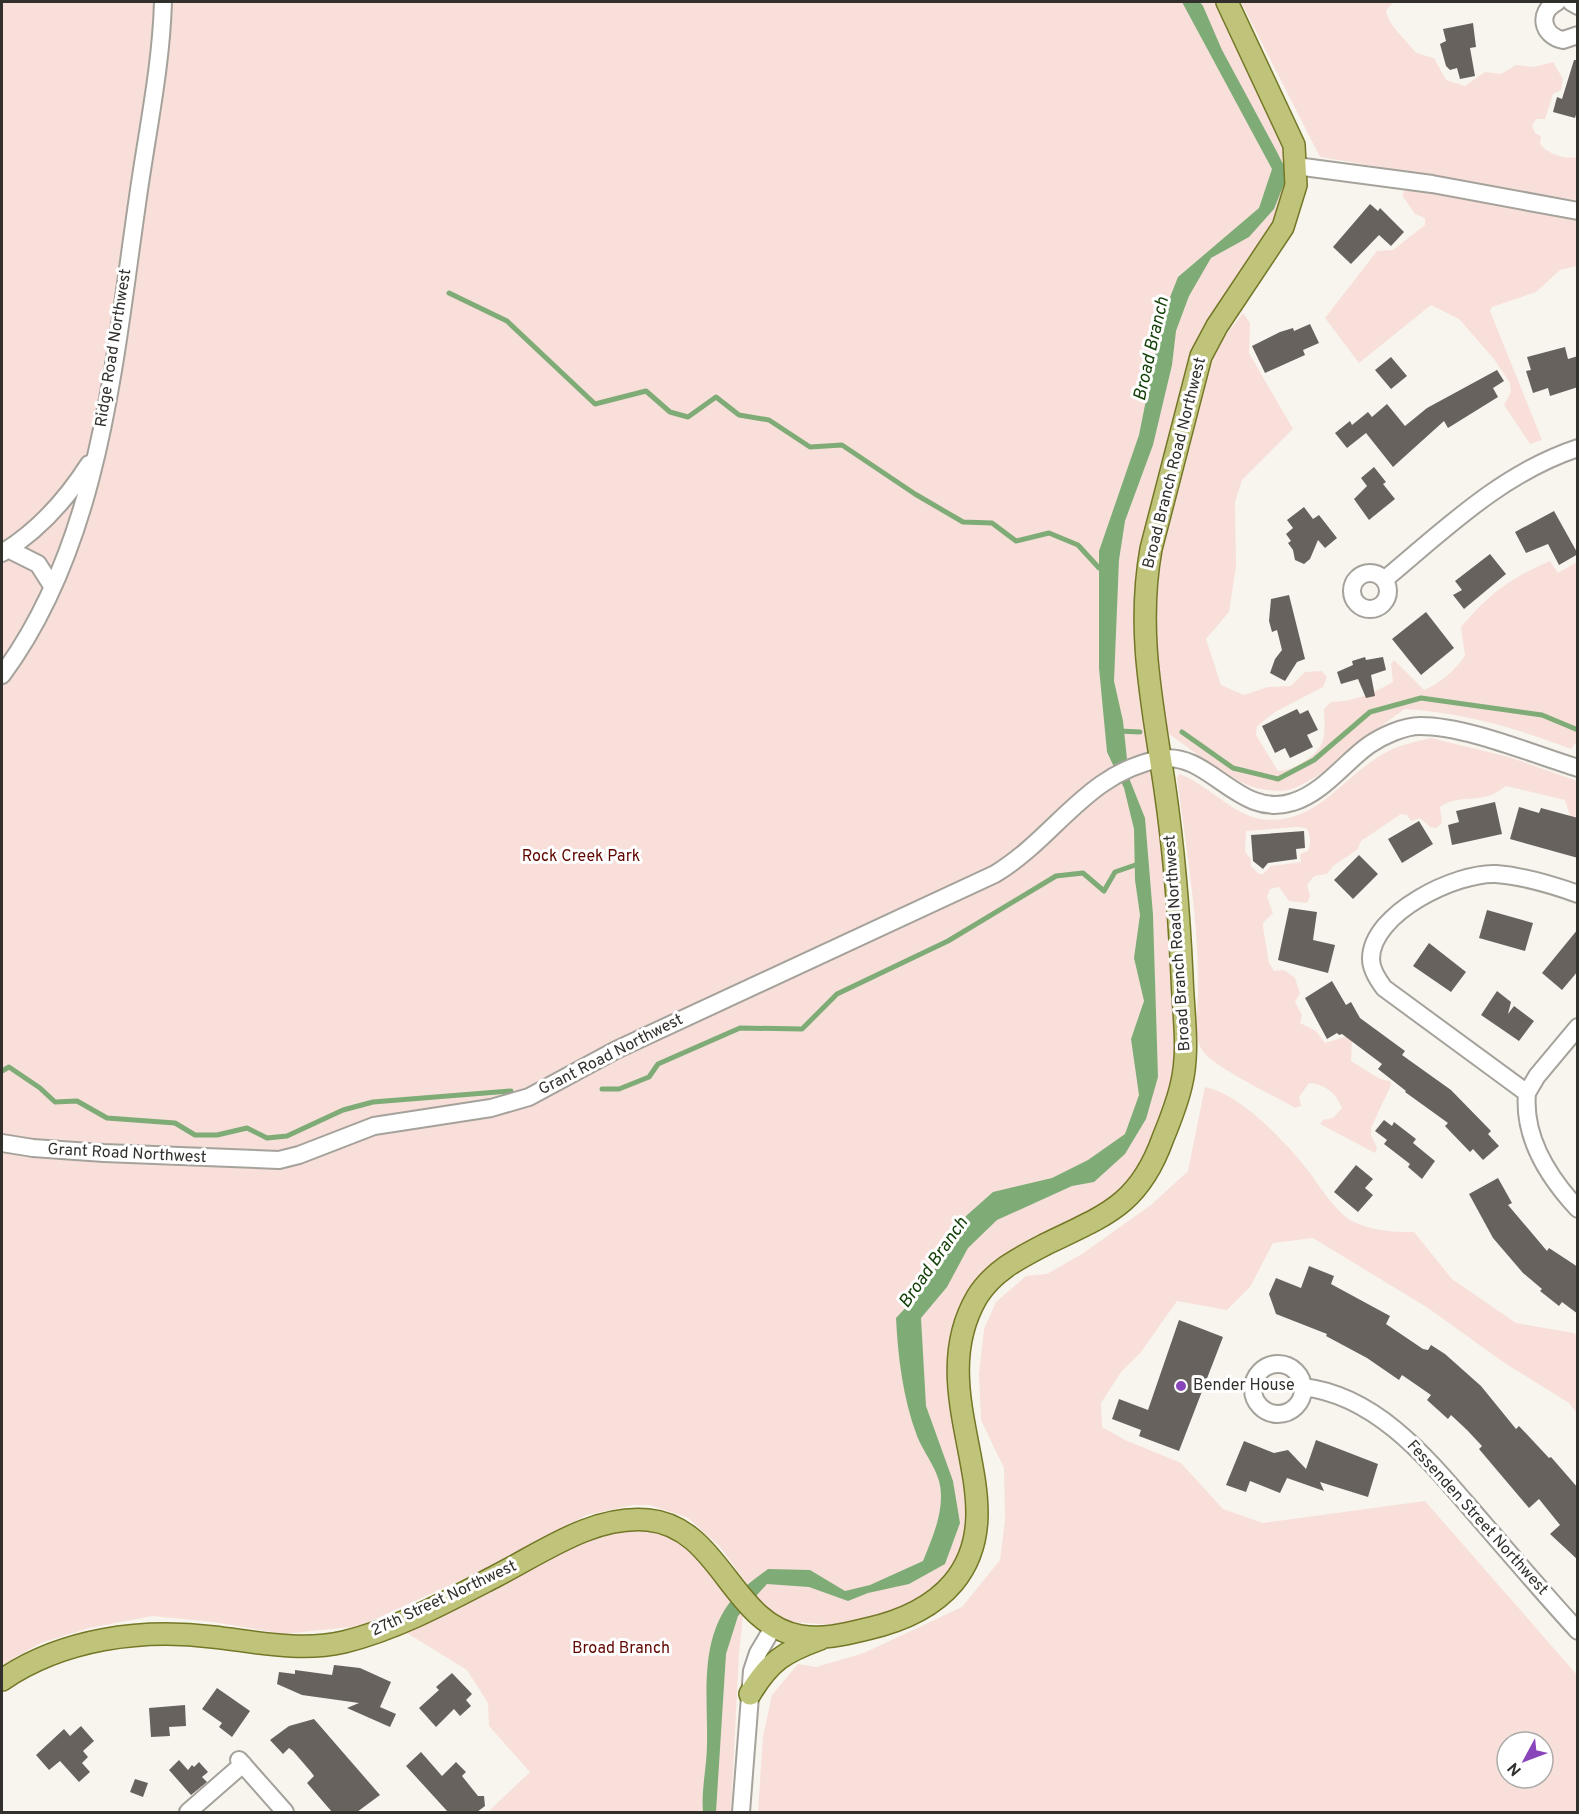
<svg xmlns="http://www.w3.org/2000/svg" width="1579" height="1814" font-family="Overpass,sans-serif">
	<rect width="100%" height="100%" fill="#f8f5ee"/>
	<path fill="#f8dfda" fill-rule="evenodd" d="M 2,2 L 1217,2 L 1282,133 L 1291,179 L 1275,223 L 1245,266 L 1162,475 L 1134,610 L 1174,920 L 1174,1072 L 1147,1157 L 1107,1207 L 1000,1260 L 974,1284 L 953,1342 L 972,1515 L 959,1561 L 940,1581 L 909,1605 L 866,1619 L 834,1625 L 791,1622 L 765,1608 L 720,1547 L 688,1518 L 650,1505 L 633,1505 L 587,1515 L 492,1566 L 360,1626 L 284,1634 L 213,1622 L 153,1616 L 89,1628 L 41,1643 L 2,1665 Z
		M 1241,2 L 1394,2 L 1386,10 C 1388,26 1406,39 1416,53 L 1434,58 L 1446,80 L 1465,86 L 1485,72 L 1501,74 L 1516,65 L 1534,67 L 1553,62 L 1563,79 L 1561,90 L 1553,94 L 1545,119 L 1536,119 L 1532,126 L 1535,133 L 1541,136 L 1540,144 C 1548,154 1565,160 1577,157 L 1577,200 L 1320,157 Z
		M 1417,190 L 1577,216 L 1577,266 L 1560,270 L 1536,292 L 1492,307 L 1490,311 L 1542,440 L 1530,444 L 1504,405 L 1511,392 L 1510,383 L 1494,359 L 1459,319 L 1431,305 L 1359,363 L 1325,318 L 1377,251 L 1393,250 L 1425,225 L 1425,218 L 1415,214 L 1402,195 L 1405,191 Z
		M 1243,313 L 1250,323 L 1249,353 L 1293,429 L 1242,480 L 1235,502 L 1236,566 L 1229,612 L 1206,639 L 1221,685 L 1244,695 L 1268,687 L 1291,686 L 1305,672 L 1322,671 L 1327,677 L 1323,687 L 1275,712 L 1257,726 L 1256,735 L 1278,771 C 1292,771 1316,757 1322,743 C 1326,733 1324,720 1324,709 L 1331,702 C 1353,702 1374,693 1393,682 L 1391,664 L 1394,660 L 1424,690 C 1441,683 1454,671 1465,656 L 1461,627 C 1490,593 1509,579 1550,561 L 1558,573 L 1577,562 L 1578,740 L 1571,749 C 1519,729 1461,712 1405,709 C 1372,730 1322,781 1288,790 C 1279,792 1265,790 1256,788 C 1228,780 1194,751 1170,735 L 1166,727 L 1155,629 L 1161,557 L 1206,374 L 1219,344 Z
		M 1431,738 L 1509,757 L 1577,781 L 1577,826 L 1571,819 L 1565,800 L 1506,786 C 1499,791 1492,796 1484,797 C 1468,800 1454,797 1440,807 L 1442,823 L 1436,828 L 1430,827 L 1420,818 L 1411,821 L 1407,815 L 1401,814 L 1361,841 L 1358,849 L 1333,866 L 1327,874 L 1314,876 L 1307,885 L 1310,896 L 1307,903 L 1289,901 L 1279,887 L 1270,889 L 1267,897 L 1273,913 L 1263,923 L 1263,927 L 1269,963 L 1274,971 L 1284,970 L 1295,978 L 1300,993 L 1295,1002 L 1302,1015 L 1300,1023 L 1316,1031 L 1325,1043 L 1348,1036 L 1352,1040 L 1351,1061 L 1380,1079 L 1390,1081 L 1391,1085 L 1371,1128 L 1371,1135 L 1377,1148 L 1375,1153 L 1320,1124 L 1323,1120 L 1333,1118 L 1342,1108 C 1336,1093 1325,1084 1309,1083 L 1299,1097 L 1301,1106 L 1295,1108 C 1275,1096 1213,1067 1202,1050 C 1193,1035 1198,1008 1198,991 C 1199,920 1186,848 1177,778 L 1179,774 C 1206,783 1232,814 1260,819 C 1315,827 1341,778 1383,754 C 1397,745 1415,742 1431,738 ZM 1296,827 L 1306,828 C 1311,834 1311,844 1308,851 L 1300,854 L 1301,862 L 1271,866 L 1263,874 L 1259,874 L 1251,866 L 1251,859 L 1245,852 L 1246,831 Z
		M 1205,1087 C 1241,1094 1288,1144 1310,1173 C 1319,1186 1338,1214 1352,1221 C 1372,1231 1393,1232 1414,1232 L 1452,1279 L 1516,1323 L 1574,1333 L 1577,1336 L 1577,1413 L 1569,1403 L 1503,1362 L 1428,1308 L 1313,1238 L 1273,1243 L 1250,1287 L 1227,1310 L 1177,1301 L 1141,1352 L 1121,1372 L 1101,1403 L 1102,1427 L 1125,1440 L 1181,1463 L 1223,1509 L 1263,1523 L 1425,1501 L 1577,1675 L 1577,1812 L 758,1812 L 763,1736 L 772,1695 L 798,1664 L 816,1667 L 864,1653 L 962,1607 L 1000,1560 L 1005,1520 L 1004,1468 L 981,1420 L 979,1374 L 984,1329 L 996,1302 L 1026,1276 L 1047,1274 L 1082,1254 L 1151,1205 L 1188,1171 ZM 1507,1742 L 1543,1742 L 1543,1778 L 1507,1778 Z
		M 644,1524 L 694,1548 L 743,1616 L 739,1653 L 731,1812 L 488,1812 L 530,1772 L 489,1726 L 488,1703 L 467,1670 L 402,1630 L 551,1549 Z"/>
	<path fill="#7fac76" d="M 1182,2 L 1200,2 L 1203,6 L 1222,50 L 1277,152 L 1284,166 L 1284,184 L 1274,209 L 1249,237 L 1211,258 L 1189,296 L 1176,331 L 1172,365 L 1153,445 L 1125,521 L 1119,560 L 1114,681 L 1123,721 L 1129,778 L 1145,818 L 1153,915 L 1158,1077 L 1146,1119 L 1125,1154 L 1094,1182 L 1072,1186 L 997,1220 L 968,1248 L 947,1287 L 921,1318 L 926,1406 L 953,1481 L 960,1523 L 945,1564 L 909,1584 L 868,1593 L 848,1601 L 809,1587 L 767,1584 L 738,1616 L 726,1654 L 716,1812 L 703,1812 C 701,1789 707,1767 707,1744 C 708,1694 698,1636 736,1595 C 745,1586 757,1577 768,1569 L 810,1570 L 845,1591 L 870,1585 L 923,1561 C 933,1536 946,1508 939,1481 C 935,1466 923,1451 917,1436 C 903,1398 898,1358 896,1318 L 923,1289 L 966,1216 L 993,1192 L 1052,1178 L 1088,1160 L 1125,1134 L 1139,1095 L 1131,1039 L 1144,1001 L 1134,958 L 1140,915 L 1135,880 L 1134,829 L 1124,788 L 1107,752 L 1099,668 L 1099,551 L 1139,435 L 1163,315 L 1178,277 L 1259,208 L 1272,169 Z"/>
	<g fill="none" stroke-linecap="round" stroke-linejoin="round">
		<path stroke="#7fac76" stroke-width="5" d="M 449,293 L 507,321 L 595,404 L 646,391 L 670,412 L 688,417 L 716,397 L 739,415 L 769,420 L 810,447 L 842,445 L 915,494 L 963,522 L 992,523 L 1016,541 L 1049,533 L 1078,545 L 1099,568 L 1105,567
			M 1118,731 L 1140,732
			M 1182,732 L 1233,768 L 1278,779 L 1314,760 L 1370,712 L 1421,698 L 1542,715 L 1578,730
			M 2,1071 L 9,1067 L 40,1088 L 55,1102 L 77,1101 L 107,1118 L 175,1123 L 195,1135 L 217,1135 L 247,1128 L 267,1138 L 287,1136 L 343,1110 L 373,1102 L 511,1091
			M 602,1089 L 619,1089 L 649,1077 L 658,1064 L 740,1028 L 802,1029 L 837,994 L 948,941 L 1056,876 L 1083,873 L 1104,891 L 1115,872 L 1141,863"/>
	</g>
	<path fill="#68625e" d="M 1473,23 L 1476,47 L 1470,48 L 1475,76 L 1460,79 L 1457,68 L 1450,70 L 1446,66 L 1440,44 L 1446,41 L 1443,29 Z
		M 1574,60 L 1578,60 L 1578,108 L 1575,118 L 1553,112 L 1557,97 L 1562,99 Z
		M 1370,204 L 1378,211 L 1380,208 L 1404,232 L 1391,246 L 1379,235 L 1351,264 L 1333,247 Z
		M 1310,324 L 1319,343 L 1303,350 L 1305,355 L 1265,373 L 1252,346 L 1280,332 L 1293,328 L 1294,331 Z
		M 1565,347 L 1568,359 L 1578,356 L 1578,387 L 1550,396 L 1548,388 L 1533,393 L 1526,371 L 1531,370 L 1527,357 Z
		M 1391,357 L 1407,376 L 1391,389 L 1375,370 Z
		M 1497,370 L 1504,381 L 1493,388 L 1498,397 L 1448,428 L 1444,421 L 1393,467 L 1366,433 L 1347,448 L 1335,433 L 1350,421 L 1352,425 L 1368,412 L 1372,417 L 1387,404 L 1405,426 L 1427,408 Z
		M 1374,467 L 1386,482 L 1383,484 L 1395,499 L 1369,520 L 1354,499 L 1367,486 L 1361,478 Z
		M 1304,507 L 1313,519 L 1319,515 L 1337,538 L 1325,548 L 1318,540 L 1310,559 L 1304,564 L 1295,560 L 1293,550 L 1288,543 L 1291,541 L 1286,534 L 1293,528 L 1287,520 Z
		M 1554,511 L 1578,554 L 1559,565 L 1548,544 L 1526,553 L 1515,532 Z
		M 1490,554 L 1506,574 L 1464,609 L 1453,595 L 1462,590 L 1455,581 Z
		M 1289,595 L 1305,659 L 1297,662 L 1285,681 L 1270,673 L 1275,659 L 1282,650 L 1277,630 L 1272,632 L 1269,621 L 1271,599 Z
		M 1426,612 L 1454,648 L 1421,675 L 1392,639 Z
		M 1365,657 L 1366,660 L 1383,657 L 1386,670 L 1371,675 L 1375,696 L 1366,698 L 1358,679 L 1341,684 L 1337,672 L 1353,665 L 1352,661 Z
		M 1297,709 L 1300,714 L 1308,710 L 1318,730 L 1307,735 L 1313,747 L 1290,758 L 1285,748 L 1275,753 L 1262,726 Z
		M 1495,802 L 1502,834 L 1452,845 L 1448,825 L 1459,822 L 1456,811 Z
		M 1519,807 L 1539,813 L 1541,808 L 1578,818 L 1578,858 L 1510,839 Z
		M 1419,821 L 1433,844 L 1402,863 L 1388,839 Z
		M 1304,831 L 1305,848 L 1296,849 L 1297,859 L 1268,863 L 1263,869 L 1253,861 L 1251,835 Z
		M 1359,855 L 1378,874 L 1353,899 L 1334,880 Z
		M 1289,908 L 1317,912 L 1313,940 L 1335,945 L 1328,973 L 1278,960 Z
		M 1487,910 L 1533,923 L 1525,951 L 1479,938 Z
		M 1578,929 L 1578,971 L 1562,990 L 1542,973 Z
		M 1429,943 L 1466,972 L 1451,992 L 1413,966 Z
		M 1332,981 L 1346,1005 L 1351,1002 L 1360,1018 L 1405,1051 L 1402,1055 L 1451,1090 L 1491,1131 L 1488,1134 L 1499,1146 L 1483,1160 L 1473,1149 L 1470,1152 L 1445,1126 L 1448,1123 L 1405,1092 L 1406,1091 L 1378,1069 L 1382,1064 L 1342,1034 L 1339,1035 L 1337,1033 L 1327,1039 L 1305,998 Z
		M 1497,991 L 1511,1002 L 1508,1014 L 1514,1006 L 1534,1021 L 1519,1041 L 1481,1015 Z
		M 1384,1120 L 1392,1126 L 1394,1122 L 1416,1139 L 1413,1143 L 1435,1161 L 1422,1179 L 1408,1167 L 1410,1164 L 1384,1144 L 1387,1140 L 1375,1131 Z
		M 1356,1165 L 1373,1179 L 1365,1188 L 1373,1195 L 1358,1212 L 1334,1192 Z
		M 1498,1178 L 1512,1203 L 1508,1205 L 1547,1251 L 1549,1248 L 1578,1267 L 1578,1314 L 1562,1302 L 1559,1306 L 1540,1291 L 1542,1289 L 1523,1273 L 1493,1238 L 1469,1194 Z
		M 1309,1266 L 1334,1276 L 1331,1284 L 1390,1316 L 1386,1324 L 1423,1349 L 1428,1350 L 1431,1345 L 1445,1354 L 1481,1386 L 1516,1429 L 1519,1426 L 1549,1458 L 1551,1457 L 1578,1488 L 1578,1560 L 1550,1534 L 1560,1525 L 1539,1499 L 1529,1508 L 1479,1449 L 1482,1446 L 1467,1430 L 1451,1415 L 1448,1419 L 1427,1400 L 1431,1395 L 1402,1375 L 1399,1380 L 1367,1358 L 1326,1336 L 1327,1334 L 1276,1314 L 1269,1294 L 1276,1278 L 1301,1288 Z
		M 1179,1320 L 1223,1337 L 1179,1451 L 1139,1436 L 1141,1430 L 1112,1419 L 1119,1399 L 1148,1410 Z
		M 1316,1440 L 1378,1464 L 1368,1497 L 1320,1482 L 1324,1491 L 1287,1478 L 1280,1493 L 1250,1481 L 1246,1492 L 1226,1485 L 1244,1441 L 1274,1453 L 1288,1450 L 1306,1469 Z
		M 334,1665 L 360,1668 L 391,1682 L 380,1707 L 396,1714 L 390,1727 L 347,1708 L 359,1703 L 302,1695 L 277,1684 L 279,1672 L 295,1674 L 295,1670 L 332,1675 Z
		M 452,1673 L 472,1694 L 466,1700 L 471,1706 L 460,1716 L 454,1709 L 436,1727 L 419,1708 L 439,1690 L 436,1687 Z
		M 217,1688 L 250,1711 L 232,1737 L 219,1727 L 222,1723 L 202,1709 Z
		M 185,1705 L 186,1726 L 169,1727 L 170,1736 L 151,1737 L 149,1708 Z
		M 314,1719 L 380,1795 L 357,1812 L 332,1812 L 307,1783 L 314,1776 L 311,1772 L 293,1751 L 289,1748 L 283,1754 L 270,1740 L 289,1726 Z
		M 81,1726 L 94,1741 L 83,1751 L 88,1757 L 82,1763 L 90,1772 L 79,1782 L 60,1761 L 49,1770 L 36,1755 L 64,1729 L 70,1736 Z
		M 421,1752 L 442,1776 L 456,1762 L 466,1772 L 462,1776 L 478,1796 L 484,1796 L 485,1806 L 477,1812 L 448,1812 L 406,1766 Z
		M 179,1760 L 188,1770 L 192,1765 L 194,1767 L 199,1762 L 208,1772 L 202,1777 L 207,1782 L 191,1795 L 169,1770 Z
		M 135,1779 L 148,1783 L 143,1797 L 130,1792 Z"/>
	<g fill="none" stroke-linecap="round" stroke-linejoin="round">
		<defs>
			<path id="minor" d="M 1557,2 C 1537,12 1542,36 1563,40 L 1578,35
				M 1571,2 L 1578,6
				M 1296,166 L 1432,184 L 1578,211
				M 8,549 L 38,564 L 52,586
				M 2,553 C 38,531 66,500 89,464
				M1352 591a18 18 0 1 1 36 0a18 18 0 1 1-36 0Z
				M 1384,580 C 1444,530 1502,473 1578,448
				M 2,675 C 100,543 114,362 137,204 C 146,137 161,70 163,2
				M 1578,894 C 1553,885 1522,876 1496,874 C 1457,872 1371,913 1371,959 C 1371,969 1378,980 1384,988 L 1527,1093 L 1537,1076 L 1578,1027
				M 1527,1093 C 1523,1137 1549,1178 1578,1209
				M 2,1143 L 33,1148 L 104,1153 L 279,1160 L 299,1155 L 374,1126 L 491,1108 L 529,1097 L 616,1050 L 995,874 C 1056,837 1086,773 1160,759 C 1209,750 1238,820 1293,802 C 1323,793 1345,762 1369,745 C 1382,736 1404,726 1420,726 C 1467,726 1532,754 1578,768
				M1253 1389a25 25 0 1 1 50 0a25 25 0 1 1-50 0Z
				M 1303,1387 C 1382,1396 1435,1468 1484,1524 C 1515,1560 1546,1596 1578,1631
				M 239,1760 L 285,1812
				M 188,1812 L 243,1764
				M 741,1812 L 752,1671 L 758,1653 L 774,1626"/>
			<path id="major" d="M 2,1680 C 62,1639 141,1628 213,1637 C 257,1642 300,1652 344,1642 C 397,1629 448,1601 496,1576 C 543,1552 593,1515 648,1520 C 721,1527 731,1625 801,1636 C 823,1640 846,1634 867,1629 C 898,1622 931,1609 953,1583 C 1020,1503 919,1396 977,1297 C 993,1271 1019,1258 1046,1244 C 1106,1215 1139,1205 1163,1138 C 1170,1121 1177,1103 1181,1086 C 1190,1051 1183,1012 1182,976 C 1179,913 1174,851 1165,789 C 1153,706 1136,633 1151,549 L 1201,356 L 1217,326 L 1283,227 L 1296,185 L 1294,145 L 1227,2
				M 750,1694 C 770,1661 784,1652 820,1639"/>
		</defs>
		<use href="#minor" stroke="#a5a29b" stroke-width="20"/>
		<use href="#major" stroke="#737726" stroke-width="24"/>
		<use href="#minor" stroke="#fff" stroke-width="16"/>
		<use href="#major" stroke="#c0c47a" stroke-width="21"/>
	</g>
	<circle fill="#8846ba" stroke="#fff" stroke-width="2" cx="1181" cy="1386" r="6"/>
	<g text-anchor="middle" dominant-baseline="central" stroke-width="6" stroke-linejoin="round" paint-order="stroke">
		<g font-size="16" fill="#31302d" stroke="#fff">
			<text transform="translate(114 348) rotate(-81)">Ridge Road Northwest</text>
			<text transform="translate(1175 463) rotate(-76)">Broad Branch Road Northwest</text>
			<text transform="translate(1178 943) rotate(-94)">Broad Branch Road Northwest</text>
			<text transform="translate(611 1055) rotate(-27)">Grant Road Northwest</text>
			<text transform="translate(127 1154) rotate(3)">Grant Road Northwest</text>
			<text transform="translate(1477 1518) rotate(48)">Fessenden Street Northwest</text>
			<text transform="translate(444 1599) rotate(-25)">27th Street Northwest</text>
		</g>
		<g font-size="16" fill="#600601" stroke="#fff">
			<text x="581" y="857">Rock Creek Park</text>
			<text x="621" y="1649">Broad Branch</text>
		</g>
		<g font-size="16" fill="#31302d" stroke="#fff" text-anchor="start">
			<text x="1193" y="1386">Bender House</text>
		</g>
		<g font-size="18" font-style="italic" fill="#113f06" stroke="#fff">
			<text transform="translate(1152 349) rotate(-77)">Broad Branch</text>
			<text transform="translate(934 1263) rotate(-55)">Broad Branch</text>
		</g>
	</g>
	<rect width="1579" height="1814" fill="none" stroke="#31302d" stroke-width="6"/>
	<g transform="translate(1525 1760) rotate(229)"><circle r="28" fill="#ffffff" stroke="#adacab" stroke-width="1.5"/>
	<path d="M0-4.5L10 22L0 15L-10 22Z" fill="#8846ba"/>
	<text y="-9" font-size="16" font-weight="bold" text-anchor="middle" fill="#31302d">N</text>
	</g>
</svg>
